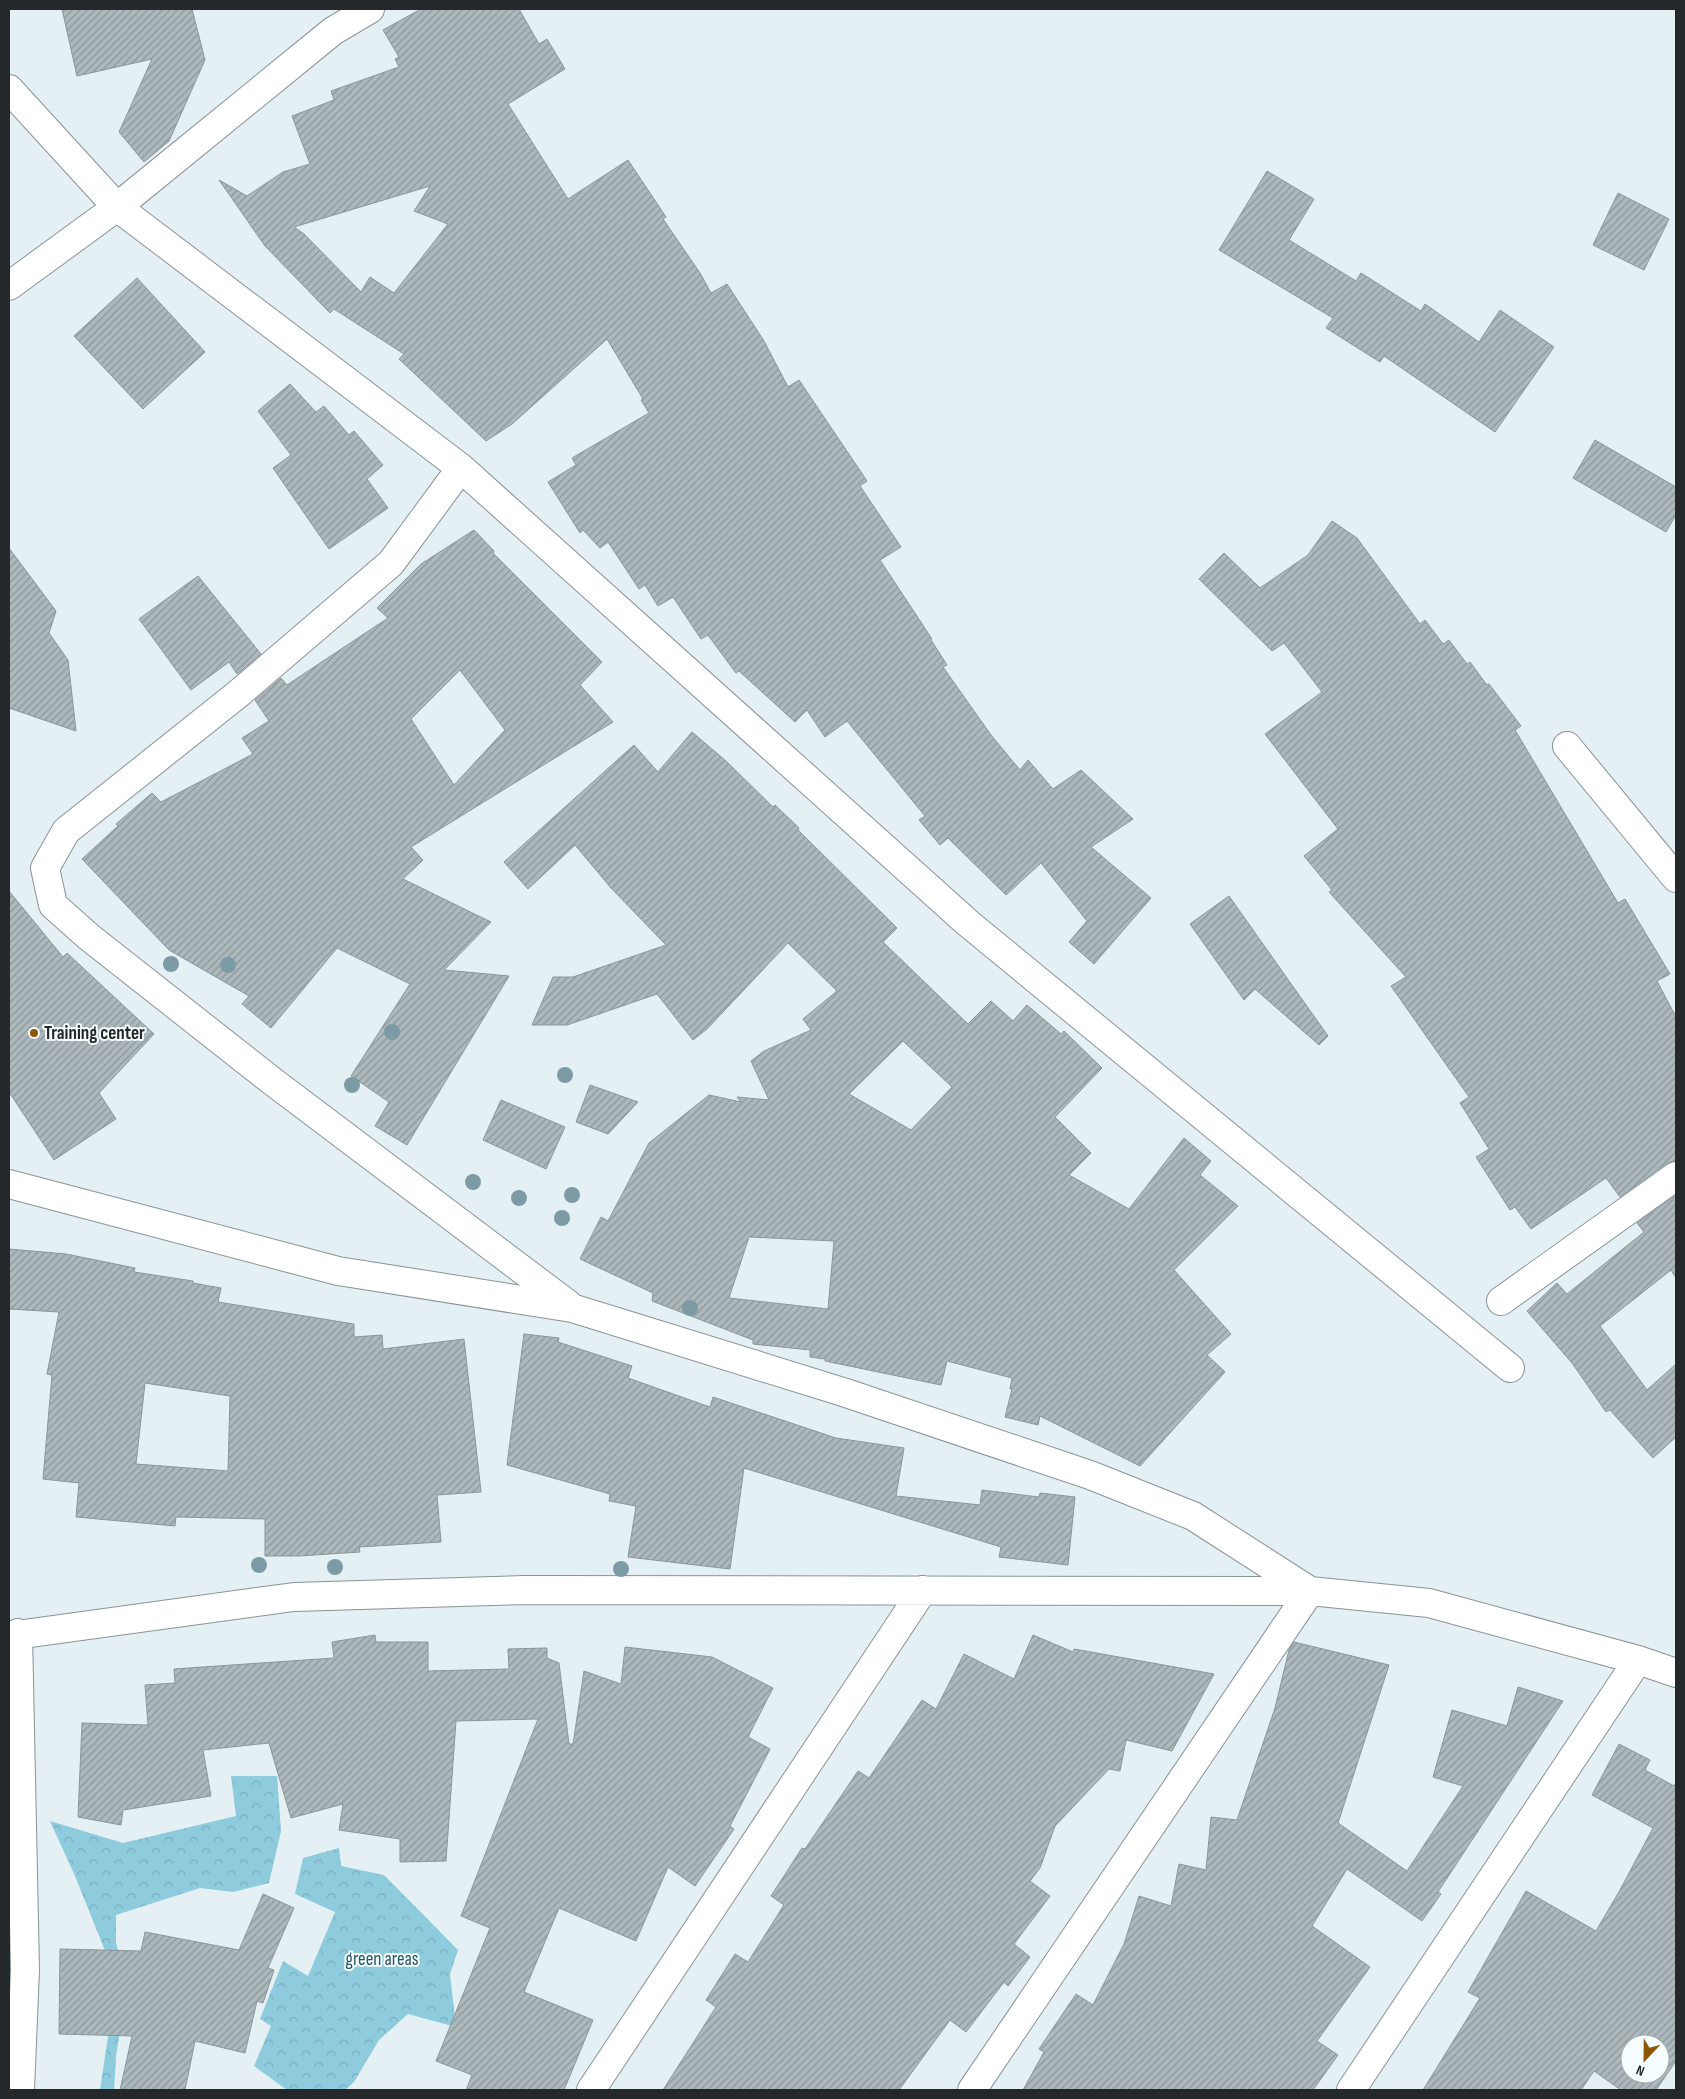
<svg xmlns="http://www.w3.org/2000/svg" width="1685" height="2099" font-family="'Sofia Sans Condensed',sans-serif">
	<defs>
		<pattern id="forest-crowns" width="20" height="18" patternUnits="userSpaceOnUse" patternTransform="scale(1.25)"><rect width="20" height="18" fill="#8dcbdd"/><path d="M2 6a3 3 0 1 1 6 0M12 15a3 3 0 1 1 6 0" fill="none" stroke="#7aaebe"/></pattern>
		<pattern id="building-hatch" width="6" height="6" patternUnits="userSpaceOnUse" patternTransform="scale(1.25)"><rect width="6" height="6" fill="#adb9bc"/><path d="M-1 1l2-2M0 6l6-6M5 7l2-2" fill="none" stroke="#8d9699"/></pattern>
	</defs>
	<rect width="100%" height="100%" fill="#e4f0f4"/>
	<path fill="url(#forest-crowns)" d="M 231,1776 L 277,1776 L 281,1831 L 269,1883 L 233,1892 L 200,1888 L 116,1915 L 116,1942 L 127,1987 L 116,2056 L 114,2090 L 100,2090 L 113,2003 L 106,1953 L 75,1876 L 50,1821 L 123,1843 L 236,1816 Z
		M 339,1848 L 341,1866 L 384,1875 L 458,1950 L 450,1974 L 456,2027 L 408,2014 L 379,2040 L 354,2082 L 345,2090 L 287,2090 L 254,2066 L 271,2026 L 260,2019 L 283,1961 L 308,1976 L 335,1912 L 295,1894 L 303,1858 Z
		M 9,1938 L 21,1939 L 21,2004 L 9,2004 Z"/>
	<path fill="url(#building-hatch)" stroke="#8b969a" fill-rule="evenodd" d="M 62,9 L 192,9 L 205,60 L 169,141 L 144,162 L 119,132 L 152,59 L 77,76 Z
		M 421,9 L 519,9 L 539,44 L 547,39 L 565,69 L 508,104 L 568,199 L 628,160 L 666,217 L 663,219 L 700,273 L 711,293 L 727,284 L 764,341 L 788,387 L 799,380 L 867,481 L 860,486 L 901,547 L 880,560 L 932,639 L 931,640 L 947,665 L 943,667 L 991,735 L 1020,770 L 1028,760 L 1053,789 L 1081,770 L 1133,819 L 1091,847 L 1151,898 L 1094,964 L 1069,942 L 1087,921 L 1041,863 L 1006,895 L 948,838 L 940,845 L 919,820 L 925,816 L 847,721 L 825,737 L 807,710 L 795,722 L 739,671 L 736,673 L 708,635 L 701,639 L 673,597 L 658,606 L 645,585 L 639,589 L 608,542 L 600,548 L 583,530 L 580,533 L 548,482 L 576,465 L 572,458 L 649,413 L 641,400 L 643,399 L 607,339 L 512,424 L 486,441 L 399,359 L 404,354 L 334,309 L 330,313 L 265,246 L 219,180 L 247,196 L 283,172 L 310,164 L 292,116 L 334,100 L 331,91 L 399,67 L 395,59 L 399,57 L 383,30 ZM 430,186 L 414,211 L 448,224 L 394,293 L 370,277 L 361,292 L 304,234 L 294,227 Z
		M 1267,171 L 1314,199 L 1289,240 L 1356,281 L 1361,273 L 1421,311 L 1425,304 L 1479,342 L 1500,310 L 1554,347 L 1495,432 L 1384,356 L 1380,362 L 1326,328 L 1333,318 L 1219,250 Z
		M 1618,193 L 1669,219 L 1644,270 L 1593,245 Z
		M 137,278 L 205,352 L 143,409 L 74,336 Z
		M 290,384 L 316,412 L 324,406 L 349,435 L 354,431 L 383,465 L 367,479 L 388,508 L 329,549 L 273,468 L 291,455 L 258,411 Z
		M 1595,440 L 1676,487 L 1676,515 L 1666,532 L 1573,478 Z
		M 1332,521 L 1357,538 L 1420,624 L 1425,620 L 1443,644 L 1449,640 L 1467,664 L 1470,662 L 1487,685 L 1489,684 L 1521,726 L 1515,730 L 1618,903 L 1625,899 L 1670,974 L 1657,981 L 1676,1017 L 1676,1161 L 1667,1163 L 1620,1197 L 1606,1178 L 1531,1229 L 1515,1207 L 1510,1210 L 1476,1157 L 1489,1149 L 1460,1103 L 1469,1097 L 1391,986 L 1406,977 L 1329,892 L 1332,890 L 1304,856 L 1338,829 L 1265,734 L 1322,692 L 1284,643 L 1272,651 L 1199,579 L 1224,553 L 1260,588 L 1308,555 Z
		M 474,530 L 494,551 L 493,553 L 602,662 L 580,685 L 613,722 L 411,847 L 423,860 L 403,879 L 491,922 L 444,970 L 509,976 L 407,1145 L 375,1126 L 389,1102 L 351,1076 L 410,984 L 337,948 L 271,1028 L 242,1004 L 249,996 L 169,950 L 82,859 L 118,826 L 116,824 L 152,793 L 161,802 L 253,754 L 242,738 L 269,721 L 255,700 L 281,678 L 287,685 L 388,618 L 377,608 L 421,564 ZM 460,670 L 505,730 L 454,785 L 411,719 Z
		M 9,548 L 56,611 L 49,633 L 68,660 L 76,731 L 9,708 Z
		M 198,576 L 261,654 L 237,674 L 229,662 L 191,690 L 139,619 Z
		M 692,732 L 726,761 L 773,807 L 775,805 L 799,828 L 798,830 L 897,928 L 883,942 L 968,1024 L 991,1001 L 1013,1021 L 1027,1005 L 1061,1034 L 1064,1031 L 1102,1068 L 1055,1117 L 1091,1153 L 1069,1175 L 1129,1209 L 1184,1138 L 1211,1161 L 1200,1175 L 1238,1206 L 1174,1270 L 1231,1334 L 1207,1355 L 1225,1372 L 1140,1466 L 1040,1416 L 1038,1425 L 1005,1417 L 1012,1389 L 1010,1389 L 1012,1378 L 947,1361 L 941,1385 L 825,1361 L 825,1359 L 810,1357 L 810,1350 L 753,1344 L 753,1340 L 652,1301 L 653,1293 L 580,1259 L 601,1217 L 608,1221 L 649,1143 L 709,1095 L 741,1102 L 737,1097 L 769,1100 L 751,1061 L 764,1051 L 811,1030 L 803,1019 L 837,991 L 788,943 L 707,1029 L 693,1040 L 657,994 L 567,1025 L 532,1025 L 553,977 L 573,977 L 666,945 L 611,888 L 575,845 L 528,889 L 504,862 L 634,745 L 658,772 ZM 903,1041 L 952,1087 L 911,1130 L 849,1094 ZM 749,1237 L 834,1241 L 828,1309 L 729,1298 Z
		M 9,891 L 63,957 L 67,953 L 154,1034 L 99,1093 L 116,1119 L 54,1160 L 9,1092 Z
		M 1229,896 L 1328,1036 L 1319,1045 L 1255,989 L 1244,1000 L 1190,924 Z
		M 590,1085 L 638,1102 L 608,1134 L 576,1122 Z
		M 501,1100 L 565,1127 L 546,1169 L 483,1140 Z
		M 1676,1195 L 1676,1278 L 1671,1270 L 1600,1326 L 1647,1390 L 1676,1364 L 1676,1437 L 1653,1458 L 1610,1410 L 1606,1412 L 1572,1363 L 1527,1311 L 1557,1283 L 1567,1294 L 1644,1232 L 1637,1223 Z
		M 9,1249 L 66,1254 L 135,1268 L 134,1272 L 193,1281 L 193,1283 L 221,1288 L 218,1302 L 354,1324 L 354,1337 L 382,1335 L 383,1349 L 464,1339 L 481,1492 L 437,1495 L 441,1542 L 359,1547 L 360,1552 L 299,1556 L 265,1556 L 265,1519 L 176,1517 L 175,1526 L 76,1517 L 79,1483 L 43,1479 L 52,1375 L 47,1374 L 59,1312 L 9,1309 ZM 145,1383 L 230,1396 L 228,1471 L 136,1464 Z
		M 524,1334 L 559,1338 L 558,1342 L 632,1366 L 628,1378 L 710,1407 L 713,1397 L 836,1438 L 904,1448 L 896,1496 L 980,1505 L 982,1490 L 1039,1497 L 1040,1493 L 1075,1497 L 1068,1565 L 999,1557 L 1001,1547 L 744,1468 L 730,1569 L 628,1557 L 636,1506 L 609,1501 L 610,1494 L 507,1465 Z
		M 375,1635 L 376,1642 L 428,1642 L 428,1671 L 509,1669 L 508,1649 L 547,1648 L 547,1658 L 559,1663 L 569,1744 L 573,1744 L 584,1671 L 621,1684 L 625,1647 L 712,1657 L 773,1688 L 748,1737 L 770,1749 L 730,1826 L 734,1829 L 695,1886 L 668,1867 L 636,1941 L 559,1908 L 524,1992 L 593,2020 L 564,2090 L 466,2090 L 472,2075 L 436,2061 L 490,1928 L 461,1916 L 538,1719 L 456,1721 L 446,1861 L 400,1862 L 400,1839 L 339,1830 L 343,1804 L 291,1818 L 269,1743 L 203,1750 L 211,1796 L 123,1810 L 121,1825 L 78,1817 L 82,1723 L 148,1725 L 145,1685 L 175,1683 L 174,1669 L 334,1658 L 332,1642 Z
		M 1033,1635 L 1073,1652 L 1074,1649 L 1214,1674 L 1172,1751 L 1126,1740 L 1120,1771 L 1109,1769 L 1055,1826 L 1040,1868 L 1030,1881 L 1050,1896 L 1014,1944 L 1030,1957 L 1008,1986 L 1004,1982 L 966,2032 L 950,2020 L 899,2090 L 663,2090 L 716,2007 L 706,2000 L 735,1954 L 748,1962 L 784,1905 L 771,1896 L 802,1848 L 805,1849 L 858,1771 L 869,1778 L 922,1700 L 936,1709 L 964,1654 L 1014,1679 Z
		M 1294,1642 L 1389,1665 L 1338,1823 L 1407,1871 L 1463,1786 L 1433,1777 L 1452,1710 L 1507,1726 L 1518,1687 L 1563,1701 L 1438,1892 L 1441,1894 L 1422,1921 L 1347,1869 L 1312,1926 L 1370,1967 L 1317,2041 L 1338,2055 L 1313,2090 L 1023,2090 L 1044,2052 L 1039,2049 L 1076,1994 L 1093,2005 L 1124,1944 L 1139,1896 L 1171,1906 L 1179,1864 L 1206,1870 L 1211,1817 L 1237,1820 L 1275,1708 L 1289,1650 Z
		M 1619,1744 L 1650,1760 L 1645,1770 L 1674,1786 L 1676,1782 L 1676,2061 L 1656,2090 L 1621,2090 L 1594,2071 L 1581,2090 L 1423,2090 L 1480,1998 L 1468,1992 L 1526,1891 L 1596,1931 L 1620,1890 L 1653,1828 L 1592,1795 ZM 1630,2044 L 1660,2044 L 1660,2074 L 1630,2074 Z
		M 263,1894 L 294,1908 L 268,1968 L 274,1970 L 263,2003 L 257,2001 L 245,2053 L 195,2041 L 185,2090 L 120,2090 L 132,2036 L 59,2034 L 60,1949 L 141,1951 L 145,1932 L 239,1950 Z"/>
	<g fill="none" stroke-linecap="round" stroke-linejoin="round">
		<defs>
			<path id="minor" d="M 9,89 L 117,207 L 461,468 L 969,924 L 1510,1368
				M 117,207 L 333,31 L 370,9
				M 461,468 L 391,563 L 238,694 L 66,831 L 45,868 L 53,905 L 89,937 L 272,1081 L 569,1305
				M 1567,746 L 1676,878
				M 9,1184 L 338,1271 L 572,1308 L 843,1392 L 1090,1475 L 1193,1516 L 1310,1591 L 972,2090
				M 1501,1301 L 1676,1176
				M 18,1633 L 25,1970 L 20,2090
				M 9,1636 L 294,1597 L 525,1590 L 1310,1591 L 1429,1603 L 1638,1660 L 1676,1673
				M 591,2090 L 923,1590
				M 1351,2090 L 1638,1660"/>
			<path id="major" d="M 9,286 L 117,207"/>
		</defs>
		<use href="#minor" stroke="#889497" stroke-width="30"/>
		<use href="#major" stroke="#889497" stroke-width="30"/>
		<use href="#minor" stroke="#fff" stroke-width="28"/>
		<use href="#major" stroke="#fff" stroke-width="28"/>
	</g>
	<g fill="#7c9ba5">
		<circle cx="171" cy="964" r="8"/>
		<circle cx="228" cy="965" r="8"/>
		<circle cx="392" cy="1032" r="8"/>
		<circle cx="565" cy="1075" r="8"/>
		<circle cx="352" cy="1085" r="8"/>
		<circle cx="473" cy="1182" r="8"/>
		<circle cx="572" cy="1195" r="8"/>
		<circle cx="519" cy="1198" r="8"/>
		<circle cx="562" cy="1218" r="8"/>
		<circle cx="690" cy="1308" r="8"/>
		<circle cx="259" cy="1565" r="8"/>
		<circle cx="335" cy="1567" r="8"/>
		<circle cx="621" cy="1569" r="8"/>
	</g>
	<circle fill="#8c5706" stroke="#f5fdff" stroke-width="2" cx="34" cy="1033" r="5"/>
	<g text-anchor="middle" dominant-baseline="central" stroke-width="4" stroke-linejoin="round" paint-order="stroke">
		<g font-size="19" font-weight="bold" fill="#24282a" stroke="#f5fdff" text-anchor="start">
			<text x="44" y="1033">Training center</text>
		</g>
		<g font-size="19" fill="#265664" stroke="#f5fdff">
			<text x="382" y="1959">green areas</text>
		</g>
	</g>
	<rect width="1685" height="2099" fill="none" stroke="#24282a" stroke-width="20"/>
	<g transform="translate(1645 2059) rotate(202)"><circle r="24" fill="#f5fdff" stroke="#a1a8aa"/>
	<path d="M0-4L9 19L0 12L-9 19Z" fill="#8c5706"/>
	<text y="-8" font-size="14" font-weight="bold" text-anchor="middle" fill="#24282a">N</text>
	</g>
</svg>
